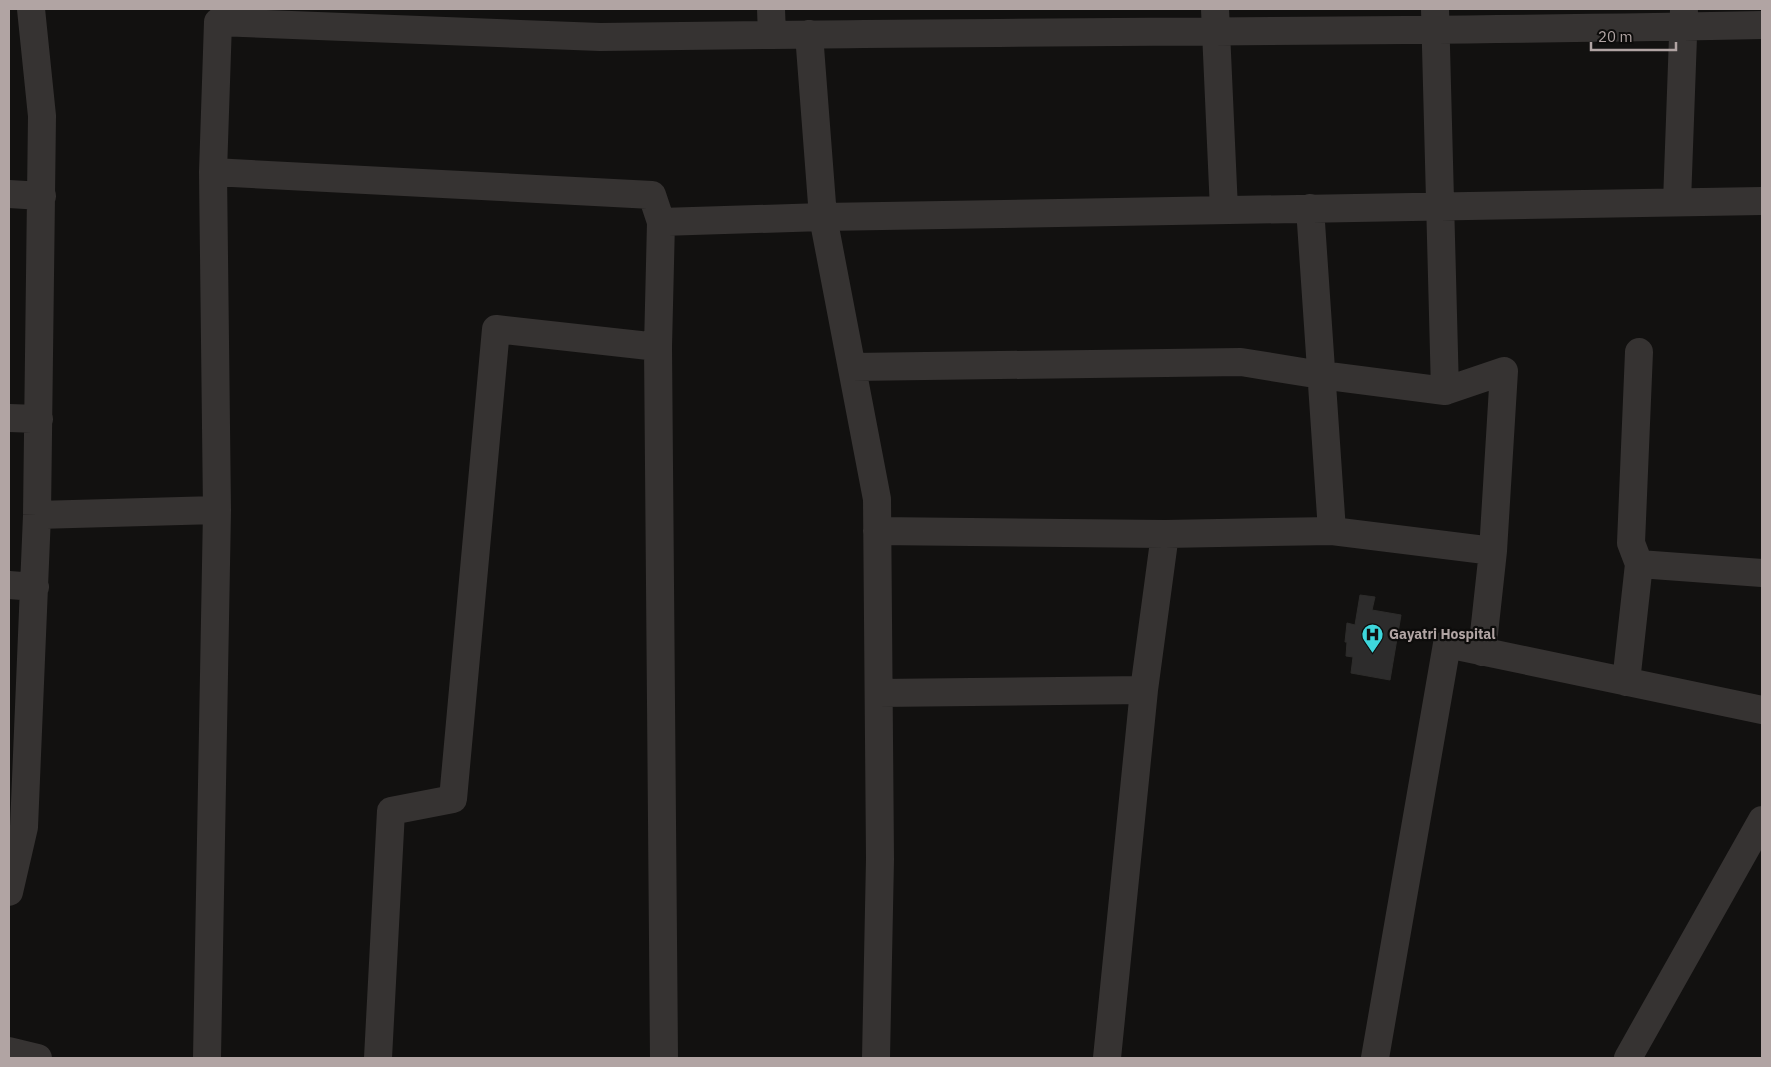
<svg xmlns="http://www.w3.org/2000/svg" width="1771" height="1067" font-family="'IBM Plex Sans',sans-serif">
	<rect width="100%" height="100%" fill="#121110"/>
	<path fill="#2d2c2c" stroke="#2d2c2b" d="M 1360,595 L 1375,597 L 1372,610 L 1401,615 L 1390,680 L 1351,673 L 1353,657 L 1346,656 L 1347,642 L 1345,642 L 1347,623 L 1355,625 Z"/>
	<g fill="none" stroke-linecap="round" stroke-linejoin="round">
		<path stroke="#363332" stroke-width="28" d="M 1215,9 L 1224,210
			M 1435,9 L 1445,391
			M 809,34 L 823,217 L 877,499 L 880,859 L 876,1058
			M 772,35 C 1102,31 1432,32 1762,25
			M 213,172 L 218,22 L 600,37 L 772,35 L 771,9
			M 9,194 L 42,196
			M 1677,202 L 1684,9
			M 661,222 L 658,347 L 664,1058
			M 852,367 L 1241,362 L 1321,375 L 1445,391 L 1504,371 L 1493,551 L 1482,652
			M 9,418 L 39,419
			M 37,515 L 217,510
			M 877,531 L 1165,534
			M 1332,531 L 1493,551
			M 1639,564 L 1762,573
			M 9,585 L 35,587
			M 1626,682 L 1639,564 L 1631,543 L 1639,352
			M 879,693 L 1144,690
			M 9,892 L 24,827 L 37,515 L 42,116 L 31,9
			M 9,1051 L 38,1058
			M 207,1058 L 217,510 L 213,172 L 652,195 L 661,222 L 823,217 L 1762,201
			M 378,1058 L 391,811 L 453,799 L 496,329 L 658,347
			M 1107,1058 L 1144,690 L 1165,534 L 1332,531 L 1310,208
			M 1375,1058 L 1447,644 L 1762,710
			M 1628,1058 L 1762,820"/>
	</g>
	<defs>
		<symbol id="hospital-pin" viewBox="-11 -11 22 30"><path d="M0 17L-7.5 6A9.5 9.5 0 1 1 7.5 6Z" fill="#3ed7dc" stroke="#0d0c0b"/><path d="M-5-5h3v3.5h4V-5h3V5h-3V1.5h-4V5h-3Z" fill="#111"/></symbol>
	</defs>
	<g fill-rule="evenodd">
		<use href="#hospital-pin" x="1360" y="622" width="25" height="34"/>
	</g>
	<g text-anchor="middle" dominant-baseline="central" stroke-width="4.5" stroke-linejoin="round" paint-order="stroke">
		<g font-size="14" font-weight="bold" fill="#b1a4a3" stroke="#0d0c0b" text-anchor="start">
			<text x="1389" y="634">Gayatri Hospital</text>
		</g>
	</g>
	<rect width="1771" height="1067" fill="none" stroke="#b1a4a3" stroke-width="20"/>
	<path d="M1591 42v8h85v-8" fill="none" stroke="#b1a4a3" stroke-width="2.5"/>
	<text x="1598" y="42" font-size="15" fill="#b1a4a3" stroke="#0d0c0b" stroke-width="4" paint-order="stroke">20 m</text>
</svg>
